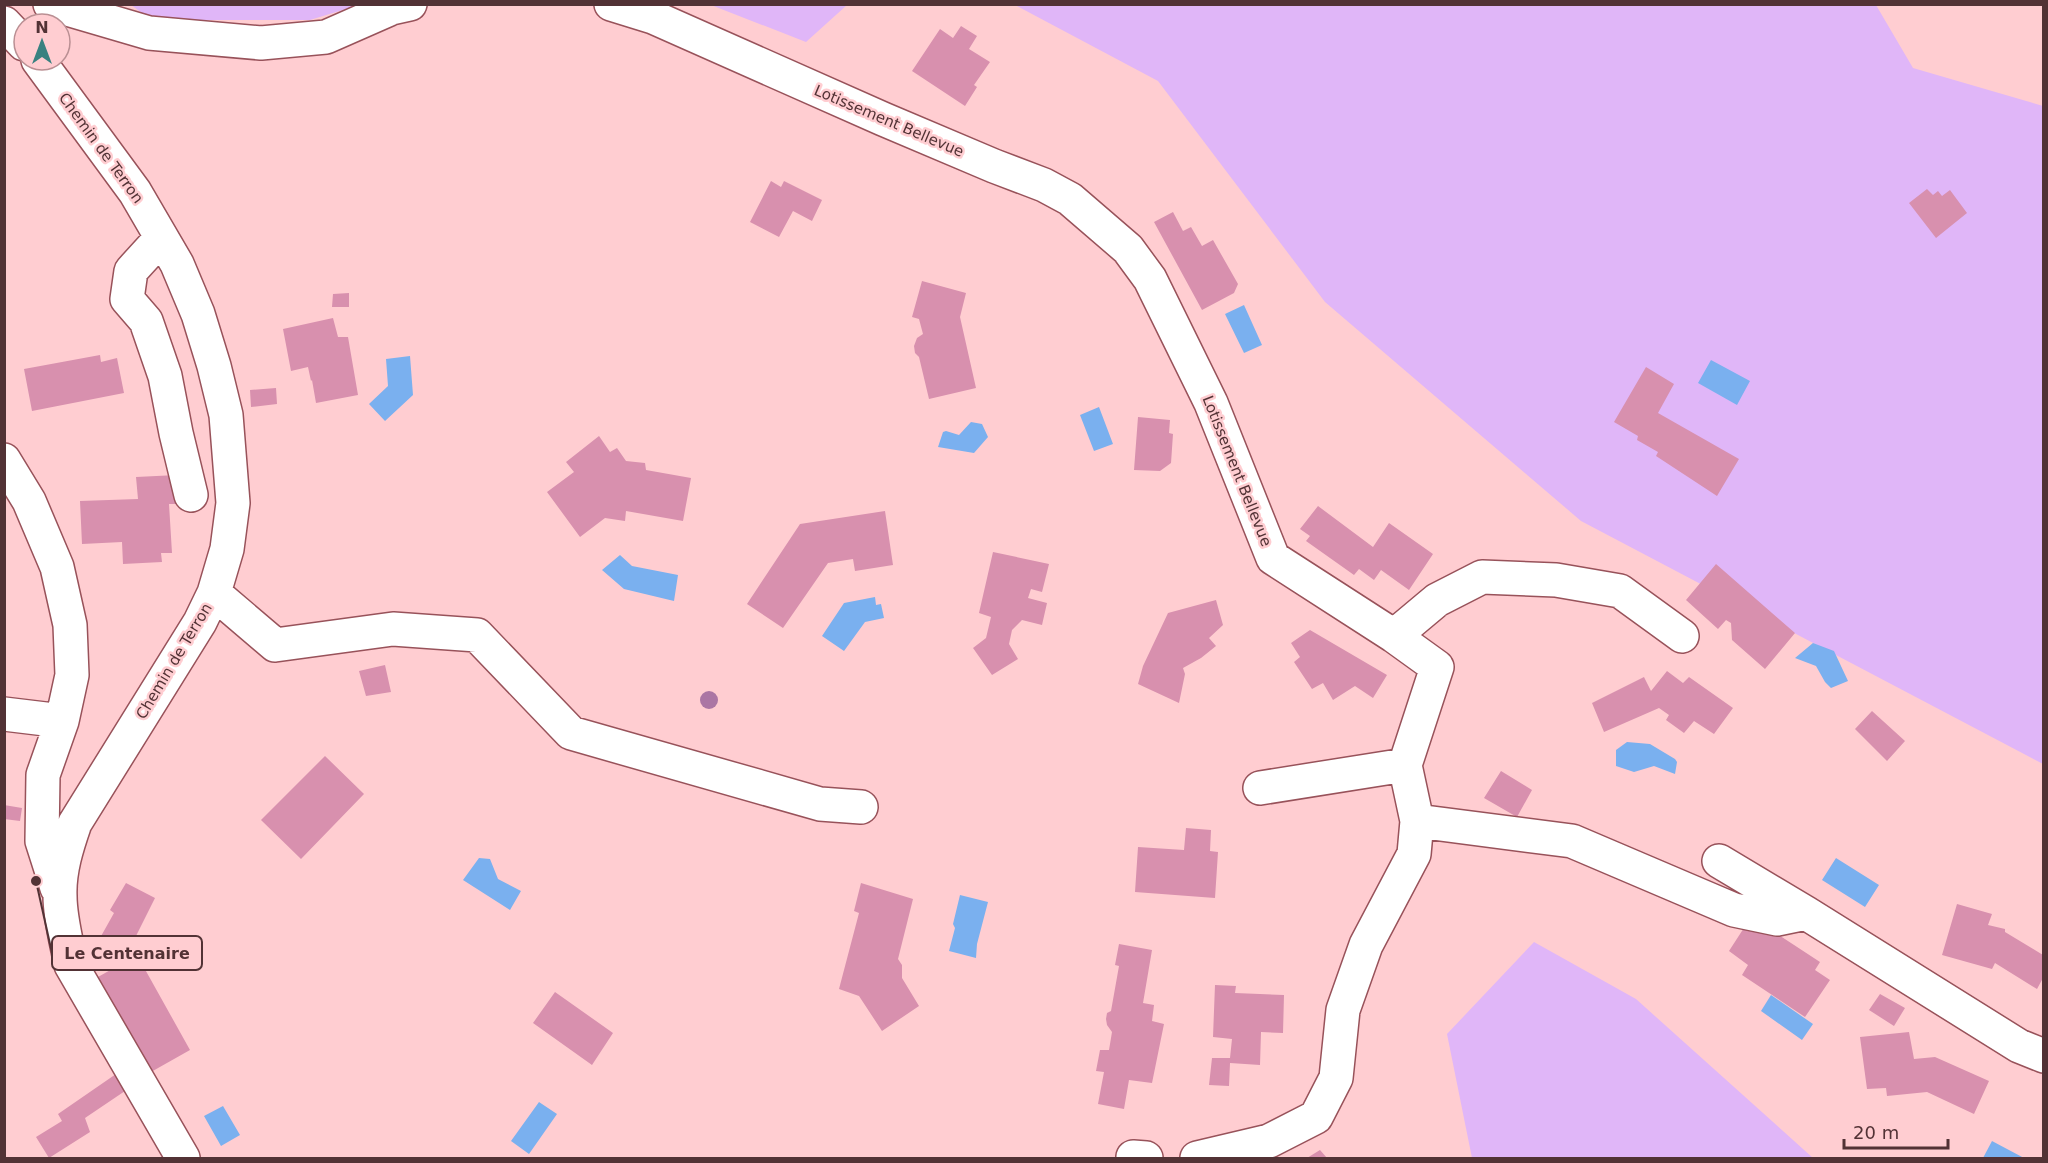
<svg xmlns="http://www.w3.org/2000/svg" width="2048" height="1163" font-family="'DejaVu Sans',sans-serif">
	<rect width="100%" height="100%" fill="#ffcdd1"/>
	<path fill="#e0b6f8" d="M 131,5 L 359,5 L 310,20 L 152,20 Z
		M 711,5 L 847,4 L 847,5 L 806,42 Z
		M 1015,5 L 1876,5 L 1913,68 L 2043,106 L 2043,764 L 1581,521 L 1325,302 L 1158,81 Z
		M 1534,942 L 1636,999 L 1813,1158 L 1472,1158 L 1447,1034 Z"/>
	<path fill="#7ab0ef" d="M 1244,305 L 1262,345 L 1244,353 L 1225,314 Z
		M 410,356 L 413,395 L 385,421 L 369,404 L 388,386 L 386,359 Z
		M 1711,360 L 1750,381 L 1737,405 L 1698,383 Z
		M 1099,407 L 1113,444 L 1094,451 L 1080,415 Z
		M 971,422 L 982,424 L 988,437 L 974,453 L 938,447 L 943,432 L 946,431 L 959,435 Z
		M 620,555 L 632,566 L 678,575 L 674,601 L 624,589 L 602,570 Z
		M 875,597 L 876,605 L 881,604 L 884,618 L 865,622 L 844,651 L 822,636 L 844,603 Z
		M 1813,643 L 1834,651 L 1848,681 L 1831,688 L 1825,682 L 1816,666 L 1795,658 Z
		M 1627,742 L 1650,744 L 1675,759 L 1677,762 L 1675,774 L 1654,766 L 1634,772 L 1616,766 L 1616,750 Z
		M 479,858 L 490,859 L 498,879 L 521,891 L 510,910 L 463,880 Z
		M 1836,858 L 1879,885 L 1865,907 L 1822,880 Z
		M 960,895 L 988,902 L 977,944 L 976,958 L 949,951 L 955,928 L 953,924 Z
		M 1771,995 L 1813,1024 L 1802,1040 L 1761,1011 Z
		M 539,1102 L 557,1114 L 529,1154 L 511,1141 Z
		M 223,1106 L 240,1135 L 221,1146 L 204,1116 Z
		M 1992,1141 L 2024,1158 L 1983,1158 Z"/>
	<path fill="#d890ae" d="M 961,26 L 977,36 L 969,49 L 990,62 L 974,85 L 977,87 L 965,106 L 912,71 L 940,29 L 953,38 Z
		M 771,181 L 781,187 L 784,181 L 822,200 L 812,221 L 793,211 L 779,237 L 750,222 Z
		M 1927,189 L 1933,195 L 1938,191 L 1942,196 L 1950,190 L 1967,213 L 1936,238 L 1909,203 Z
		M 1173,212 L 1183,231 L 1191,227 L 1202,246 L 1213,240 L 1238,284 L 1234,293 L 1202,310 L 1154,222 Z
		M 922,281 L 966,293 L 960,317 L 976,388 L 929,399 L 919,357 L 915,353 L 914,346 L 917,338 L 923,334 L 919,319 L 912,317 Z
		M 349,293 L 349,307 L 332,307 L 333,294 Z
		M 333,318 L 338,337 L 348,337 L 358,395 L 316,403 L 312,380 L 311,381 L 308,367 L 291,371 L 283,329 Z
		M 100,355 L 101,362 L 117,358 L 124,393 L 32,411 L 24,369 Z
		M 1646,367 L 1674,384 L 1658,413 L 1739,459 L 1717,496 L 1656,456 L 1658,452 L 1637,440 L 1638,436 L 1614,422 Z
		M 276,388 L 277,404 L 251,407 L 250,390 Z
		M 1138,417 L 1170,420 L 1169,433 L 1173,434 L 1171,463 L 1160,471 L 1134,470 Z
		M 599,436 L 610,452 L 617,448 L 626,461 L 645,463 L 646,470 L 691,478 L 683,521 L 626,511 L 625,521 L 605,518 L 580,537 L 547,492 L 574,472 L 566,462 Z
		M 177,475 L 178,504 L 169,504 L 172,553 L 161,553 L 162,562 L 123,564 L 122,542 L 82,544 L 80,501 L 138,499 L 136,477 Z
		M 1318,506 L 1373,547 L 1389,523 L 1433,554 L 1409,590 L 1381,570 L 1374,580 L 1359,569 L 1354,575 L 1306,541 L 1310,536 L 1300,529 Z
		M 885,511 L 893,565 L 855,571 L 853,559 L 828,563 L 783,628 L 747,604 L 800,524 Z
		M 993,552 L 1049,564 L 1042,592 L 1031,589 L 1028,598 L 1047,603 L 1042,625 L 1022,620 L 1012,630 L 1009,644 L 1018,659 L 992,675 L 973,648 L 986,638 L 991,617 L 979,613 Z
		M 1716,564 L 1795,633 L 1765,669 L 1732,640 L 1731,623 L 1726,620 L 1718,629 L 1686,600 Z
		M 1216,600 L 1223,625 L 1209,638 L 1216,646 L 1201,658 L 1183,668 L 1185,674 L 1179,703 L 1138,684 L 1143,666 L 1168,613 Z
		M 1310,630 L 1387,675 L 1373,698 L 1355,686 L 1333,700 L 1323,683 L 1312,689 L 1294,662 L 1300,657 L 1291,643 Z
		M 385,665 L 391,692 L 366,696 L 359,671 Z
		M 1667,671 L 1683,683 L 1689,677 L 1733,708 L 1714,734 L 1694,721 L 1684,733 L 1666,720 L 1669,715 L 1659,708 L 1604,732 L 1592,703 L 1644,677 L 1651,691 Z
		M 1872,711 L 1905,741 L 1887,761 L 1855,729 Z
		M 325,756 L 364,794 L 301,859 L 261,820 Z
		M 1501,771 L 1532,790 L 1517,817 L 1484,798 Z
		M 4,805 L 22,808 L 20,821 L 4,819 Z
		M 1186,828 L 1211,830 L 1210,851 L 1218,852 L 1215,898 L 1135,892 L 1138,847 L 1184,850 Z
		M 126,883 L 155,898 L 130,948 L 118,955 L 100,938 L 114,913 L 110,910 Z
		M 861,883 L 913,899 L 898,959 L 902,965 L 902,978 L 919,1006 L 882,1031 L 859,996 L 839,989 L 859,913 L 854,911 Z
		M 1957,904 L 1992,914 L 1988,925 L 2005,929 L 2005,932 L 2043,955 L 2043,978 L 2037,989 L 1995,963 L 1992,969 L 1942,955 Z
		M 1751,917 L 1820,962 L 1815,970 L 1830,980 L 1805,1017 L 1742,975 L 1748,965 L 1729,951 Z
		M 1119,944 L 1152,950 L 1143,1003 L 1154,1005 L 1152,1021 L 1164,1024 L 1152,1083 L 1129,1080 L 1124,1109 L 1098,1104 L 1104,1072 L 1096,1071 L 1100,1050 L 1109,1050 L 1112,1032 L 1107,1025 L 1106,1019 L 1107,1013 L 1111,1011 L 1119,966 L 1115,965 Z
		M 137,955 L 190,1050 L 151,1072 L 98,977 Z
		M 1215,985 L 1236,986 L 1235,993 L 1284,995 L 1283,1033 L 1261,1032 L 1260,1065 L 1230,1063 L 1229,1086 L 1209,1085 L 1212,1058 L 1230,1058 L 1232,1039 L 1213,1037 Z
		M 555,992 L 613,1033 L 592,1065 L 533,1023 Z
		M 1880,994 L 1905,1008 L 1894,1026 L 1869,1010 Z
		M 1909,1032 L 1914,1059 L 1935,1057 L 1989,1081 L 1974,1114 L 1927,1092 L 1887,1096 L 1886,1088 L 1867,1089 L 1860,1037 Z
		M 116,1074 L 125,1091 L 85,1118 L 90,1132 L 49,1158 L 36,1137 L 62,1121 L 58,1114 Z
		M 1320,1150 L 1327,1158 L 1307,1158 Z"/>
	<g fill="none" stroke-linecap="round" stroke-linejoin="round">
		<defs>
			<path id="minor" d="M 50,4 L 149,33 L 261,43 L 326,37 L 392,8 L 410,4
				M 611,4 L 653,17 L 883,119 L 994,166 L 1044,185 L 1070,199 L 1128,249 L 1150,279 L 1211,403 L 1273,558 L 1394,636 L 1437,667 L 1405,765 L 1417,821 L 1414,854 L 1366,945 L 1343,1010 L 1336,1078 L 1316,1117 L 1269,1141 L 1197,1158
				M 4,23 L 24,44
				M 38,60 L 135,192 L 177,264 L 198,314 L 214,366 L 226,415 L 233,503 L 227,549 L 214,593 L 200,622 L 75,823 C 67,846 59,871 60,896 C 60,919 67,943 71,965 L 183,1158
				M 161,238 L 131,271 L 127,299 L 146,321 L 165,376 L 176,433 L 191,495
				M 4,460 L 29,501 L 57,567 L 70,625 L 72,675 L 62,721 L 43,775 L 42,841 L 57,888
				M 214,593 L 275,645 L 393,629 L 477,635 L 571,733 L 820,804 L 861,807
				M 1394,636 L 1437,600 L 1482,577 L 1556,580 L 1620,591 L 1682,636
				M 4,714 L 62,721
				M 1260,788 L 1405,765
				M 1417,821 L 1572,841 L 1734,910 L 1777,919 L 1806,913
				M 1719,861 L 1806,913 L 2019,1046 L 2044,1056
				M 1133,1157 L 1146,1158"/>
		</defs>
		<use href="#minor" stroke="#98525a" stroke-width="36"/>
		<use href="#minor" stroke="#fff" stroke-width="33"/>
	</g>
	<circle fill="#ab76a4" cx="709" cy="700" r="9"/>
	<g text-anchor="middle" dominant-baseline="central" stroke-width="5" stroke-linejoin="round" paint-order="stroke">
		<g font-size="15" fill="#523235" stroke="#ffcdd1">
			<text transform="translate(889 121) rotate(23)">Lotissement Bellevue</text>
			<text transform="translate(101 148) rotate(54)">Chemin de Terron</text>
			<text transform="translate(1237 471) rotate(68)">Lotissement Bellevue</text>
			<text transform="translate(174 661) rotate(-59)">Chemin de Terron</text>
		</g>
	</g>
	<path fill="none" stroke="#523235" stroke-width="2" d="M36 881L52 953"/>
	<circle fill="#523235" stroke="#ffcdd1" stroke-width="2" cx="36" cy="881" r="6"/>
	<rect fill="#ffcdd1" stroke="#523235" stroke-width="2" x="52" y="936" width="150" height="34" rx="6"/>
	<g font-size="16" text-anchor="middle" font-weight="bold" fill="#523235">
		<text x="127" y="959">Le Centenaire</text>
	</g>
	<rect width="2048" height="1163" fill="none" stroke="#523235" stroke-width="12"/>
	<g transform="translate(42 42)"><circle r="28" fill="#ffcdd1" stroke="#ba8f93" stroke-width="1.5"/>
	<path d="M0-4.5L10 22L0 15L-10 22Z" fill="#398180"/>
	<text y="-9" font-size="16" font-weight="bold" text-anchor="middle" fill="#523235">N</text>
	</g>
	<path d="M1844 1139v9h104v-9" fill="none" stroke="#523235" stroke-width="3"/>
	<text x="1853" y="1139" font-size="18" fill="#523235" stroke="#ffcdd1" stroke-width="4.5" paint-order="stroke">20 m</text>
</svg>
